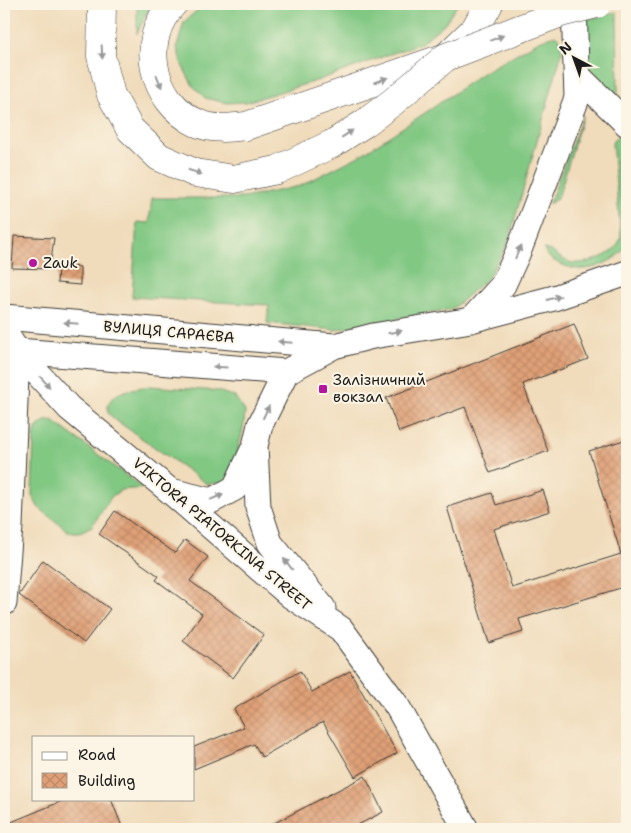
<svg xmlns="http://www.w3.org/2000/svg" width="631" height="833" font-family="'Shantell Sans',sans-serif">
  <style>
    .grass { fill: #81c883; stroke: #4e7250 }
    .building { fill: url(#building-cross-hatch) }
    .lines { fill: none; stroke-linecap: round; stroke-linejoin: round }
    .minor-casing { stroke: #3c3934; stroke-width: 27 }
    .tertiary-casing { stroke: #3c3934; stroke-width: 29 }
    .minor { stroke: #fff; stroke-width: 25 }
    .tertiary { stroke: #fff; stroke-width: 28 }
    .tertiary-bridge-casing { stroke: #3c3934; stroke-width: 29; stroke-linecap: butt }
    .tertiary-bridge { stroke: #fff; stroke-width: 28 }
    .oneway { fill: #999 }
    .poi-dot { fill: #b5179e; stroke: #fcf5e5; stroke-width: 2 }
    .labels { text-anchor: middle; stroke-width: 4; stroke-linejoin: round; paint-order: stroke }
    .poi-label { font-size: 15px; fill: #1c1c1c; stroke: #fcf5e5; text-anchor: start }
    .street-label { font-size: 15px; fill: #1c1c1c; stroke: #fcf5e5 }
  </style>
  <defs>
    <pattern id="building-cross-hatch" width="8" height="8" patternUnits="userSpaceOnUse" patternTransform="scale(1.25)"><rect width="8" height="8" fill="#dfa077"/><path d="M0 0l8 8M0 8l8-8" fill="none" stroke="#bf8966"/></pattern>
  </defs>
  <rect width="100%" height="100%" fill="#fcf5e5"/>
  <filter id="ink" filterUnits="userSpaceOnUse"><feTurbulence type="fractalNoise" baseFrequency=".02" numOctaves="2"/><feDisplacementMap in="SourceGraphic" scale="10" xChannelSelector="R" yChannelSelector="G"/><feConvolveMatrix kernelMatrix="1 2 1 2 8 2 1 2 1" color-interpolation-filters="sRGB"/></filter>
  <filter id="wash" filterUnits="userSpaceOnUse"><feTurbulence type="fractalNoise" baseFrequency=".0096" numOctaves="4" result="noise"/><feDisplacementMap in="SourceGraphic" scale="20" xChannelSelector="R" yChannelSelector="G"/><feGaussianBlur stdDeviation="1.12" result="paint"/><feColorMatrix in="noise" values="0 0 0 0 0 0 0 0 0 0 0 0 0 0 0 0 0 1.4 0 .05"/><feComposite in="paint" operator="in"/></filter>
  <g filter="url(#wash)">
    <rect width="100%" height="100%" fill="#f0dcbb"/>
    <!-- grass -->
    <path class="grass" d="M 137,4 L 152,4 L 146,14 L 137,34 Z
      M 213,4 L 458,4 L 445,23 L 421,43 L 316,81 L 246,102 L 227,103 L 205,98 L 193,86 L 182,65 L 177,47 L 184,22 L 203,5 Z
      M 617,12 L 618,91 L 614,97 L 587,73 L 585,20 Z
      M 555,35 L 561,40 L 562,52 L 508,243 L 488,278 L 452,309 L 335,330 L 267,323 L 269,305 L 132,297 L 137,222 L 149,223 L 152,198 L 244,198 L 300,186 L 359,156 L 431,109 L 484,72 L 539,41 Z
      M 583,115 L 558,198 L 549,204 Z
      M 619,136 L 624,142 L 627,191 L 627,245 C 619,258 600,268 584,269 C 573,270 556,264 548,256 C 546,254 545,251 544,249 C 553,250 560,259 569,262 C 582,266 607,258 616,247 C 618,244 620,240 621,236 L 612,143 L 615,138 Z
      M 150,386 L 218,391 L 235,397 L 245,411 L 244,424 L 233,472 L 222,483 L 207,484 L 117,421 L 108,413 C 108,410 108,407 108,405 C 113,390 138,388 150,386 Z
      M 45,421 L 53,421 L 143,488 L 121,490 L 112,496 L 92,526 L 80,532 L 69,532 L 38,507 L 32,495 L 34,436 L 37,427 Z"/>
    <g id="blocks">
      <!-- building -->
      <path class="building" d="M 14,236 L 54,238 L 50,269 L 12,268 Z
        M 58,265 L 80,267 L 80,285 L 57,283 Z
        M 574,324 L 588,359 L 523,384 L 548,451 L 490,473 L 465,407 L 399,432 L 386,398 Z
        M 627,439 L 627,586 L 519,619 L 523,632 L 489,643 L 447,507 L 492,493 L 496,505 L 543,490 L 550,511 L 494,529 L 512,588 L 621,554 L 589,451 Z
        M 115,511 L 175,553 L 185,540 L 208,557 L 190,581 L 264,635 L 233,678 L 183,641 L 202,614 L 156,580 L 159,576 L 99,534 Z
        M 43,560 L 110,609 L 84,643 L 19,595 Z
        M 300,671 L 312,692 L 350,671 L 397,753 L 355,777 L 323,722 L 262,757 L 254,744 L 194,769 L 194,747 L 244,727 L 234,709 Z
        M 365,776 L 383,812 L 350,829 L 263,829 Z
        M 67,799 L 111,799 L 123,829 L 4,829 L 4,825 Z"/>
    </g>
  </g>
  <g filter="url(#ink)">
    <use href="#blocks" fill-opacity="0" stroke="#3c3934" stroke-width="1"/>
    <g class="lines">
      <!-- minor casing -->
      <g class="minor-casing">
        <path id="minor" d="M 576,74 L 627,124
          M 4,317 L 334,346
          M 471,320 L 503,285 L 519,250 L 577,98 L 574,4
          M 4,331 L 17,351 L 69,408 L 170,491 L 291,596 L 341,629 L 397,706 L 466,829
          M 175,492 L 211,501 L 235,488 L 252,452
          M 4,603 L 10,526 L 17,351 L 286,372
          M 323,608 L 270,543 L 258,507 L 255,446 L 260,425 L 286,372 L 334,346 L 373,336 L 471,320 L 554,298 L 627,273"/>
      </g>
      <!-- tertiary casing -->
      <g class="tertiary-casing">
        <path id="tertiary" d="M 173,4 C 138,40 152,102 197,123 C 213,130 230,128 246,126 L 446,57 L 475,29 L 489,4"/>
      </g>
      <!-- minor -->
      <use href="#minor" class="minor"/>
      <!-- tertiary -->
      <use href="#tertiary" class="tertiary"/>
      <!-- tertiary-bridge casing -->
      <g class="tertiary-bridge-casing">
        <path id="tertiary-bridge" d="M 102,4 L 101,56 L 111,95 L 130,129 L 159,157 L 195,173 L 234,179 L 277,170 L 332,144 L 365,123 L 394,101 L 446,57 L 561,13 L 597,4"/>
      </g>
      <!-- tertiary-bridge -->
      <use href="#tertiary-bridge" class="tertiary-bridge"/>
    </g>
    <!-- one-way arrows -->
    <defs><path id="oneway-solid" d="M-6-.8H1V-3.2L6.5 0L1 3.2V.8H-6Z" transform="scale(1.25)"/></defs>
    <g class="oneway">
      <use href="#oneway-solid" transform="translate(497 38) rotate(-21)"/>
      <use href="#oneway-solid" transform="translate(102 52) rotate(87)"/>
      <use href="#oneway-solid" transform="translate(381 80) rotate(-19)"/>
      <use href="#oneway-solid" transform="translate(159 81) rotate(68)"/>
      <use href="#oneway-solid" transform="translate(347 134) rotate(-33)"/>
      <use href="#oneway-solid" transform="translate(195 172) rotate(17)"/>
      <use href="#oneway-solid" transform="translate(518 252) rotate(-67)"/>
      <use href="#oneway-solid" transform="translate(554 298) rotate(-16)"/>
      <use href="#oneway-solid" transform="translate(71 323) rotate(-175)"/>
      <use href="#oneway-solid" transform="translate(395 332) rotate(-10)"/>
      <use href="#oneway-solid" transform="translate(285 342) rotate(-175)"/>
      <use href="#oneway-solid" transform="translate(220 367) rotate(-176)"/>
      <use href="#oneway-solid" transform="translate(45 382) rotate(48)"/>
      <use href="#oneway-solid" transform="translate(266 412) rotate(-64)"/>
      <use href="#oneway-solid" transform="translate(217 497) rotate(-22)"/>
      <use href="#oneway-solid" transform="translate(288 564) rotate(-129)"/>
    </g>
  </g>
  <!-- markers -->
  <g class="poi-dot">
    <circle cx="33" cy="263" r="5"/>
    <rect x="318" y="384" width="10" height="10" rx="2.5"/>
  </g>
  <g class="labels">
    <!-- poi labels -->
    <g class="poi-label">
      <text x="43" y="268">Zauk</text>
      <text x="333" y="385">Залізничний<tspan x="333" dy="17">вокзал</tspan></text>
    </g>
    <!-- street labels -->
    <g class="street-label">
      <text transform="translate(169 332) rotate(5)" y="5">ВУЛИЦЯ САРАЄВА</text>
      <text transform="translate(222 534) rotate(40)" y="5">VIKTORA PIATORKINA STREET</text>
    </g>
  </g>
  <!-- margin -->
  <rect width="631" height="833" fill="none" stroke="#fcf5e5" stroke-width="20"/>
  <!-- legend -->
  <rect x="32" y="736" width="162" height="65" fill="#fcf5e5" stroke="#a29e95"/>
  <rect x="42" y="752" width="25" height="8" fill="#ffffff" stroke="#a29e95"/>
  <text x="78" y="760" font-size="15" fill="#1c1c1c">Road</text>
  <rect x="42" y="773" width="25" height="15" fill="url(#building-cross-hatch)" stroke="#a29e95"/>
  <text x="78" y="786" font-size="15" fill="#1c1c1c">Building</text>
  <!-- north arrow -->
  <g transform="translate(574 58) rotate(319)" stroke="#fcf5e5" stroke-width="4" paint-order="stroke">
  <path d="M0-4L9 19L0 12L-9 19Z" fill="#1c1c1c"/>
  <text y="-8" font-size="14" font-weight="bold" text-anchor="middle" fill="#1c1c1c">N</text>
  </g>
</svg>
